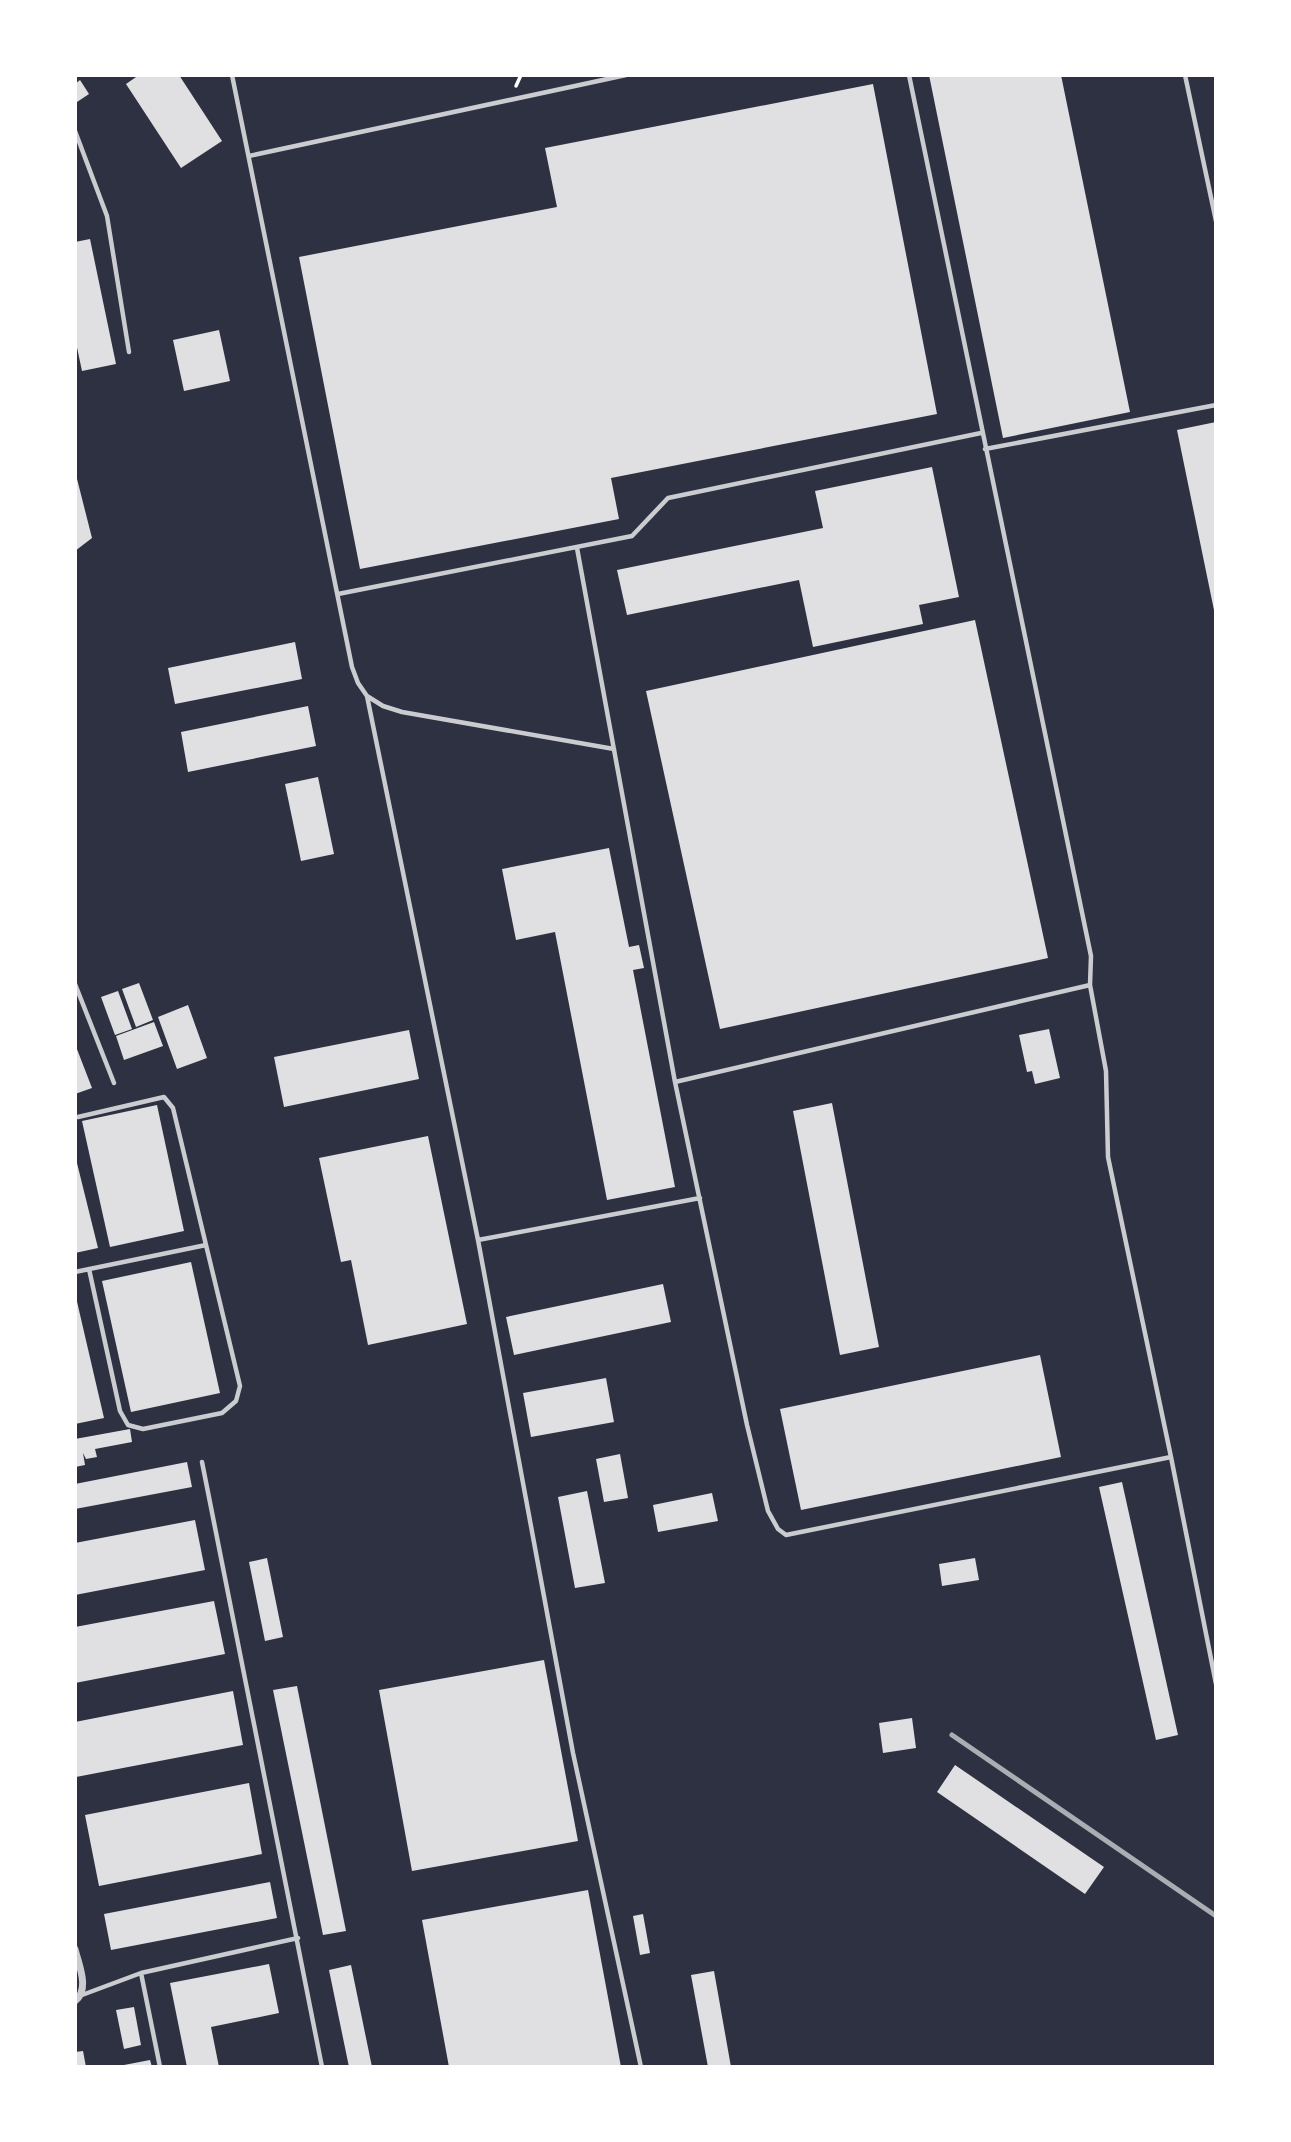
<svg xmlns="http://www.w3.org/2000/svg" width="1291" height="2142" font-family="Raleway,sans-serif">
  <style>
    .building { fill: #e0e0e3 }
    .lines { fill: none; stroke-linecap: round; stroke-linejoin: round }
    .path { stroke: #fff; stroke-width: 3.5 }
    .service { stroke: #caccd0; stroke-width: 4.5 }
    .minor { stroke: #caccd0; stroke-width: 7 }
    .rail { stroke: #abadb3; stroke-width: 5 }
  </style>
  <rect width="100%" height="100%" fill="#2d3142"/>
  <!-- building -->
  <path class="building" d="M 139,75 L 179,75 L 222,141 L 181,168 L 126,84 Z
    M 929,75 L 1061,75 L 1130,412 L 1003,438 Z
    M 80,80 L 89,94 L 77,102 L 75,84 Z
    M 873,84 L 937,414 L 611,478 L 619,519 L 360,569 L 299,257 L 557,207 L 545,148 Z
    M 90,239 L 116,364 L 82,371 L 75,338 L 75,242 Z
    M 219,330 L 230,381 L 184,391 L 173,340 Z
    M 1216,422 L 1216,615 L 1215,615 L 1177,430 Z
    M 932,467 L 959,597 L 919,605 L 923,624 L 813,647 L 799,580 L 627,615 L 617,570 L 823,528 L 815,491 Z
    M 75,471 L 92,538 L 75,551 Z
    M 975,620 L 1048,958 L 720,1029 L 646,691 Z
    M 295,642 L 302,679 L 175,704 L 168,668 Z
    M 308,706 L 316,746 L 188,772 L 181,732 Z
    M 318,777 L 334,854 L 301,861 L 285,784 Z
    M 609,848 L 629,947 L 639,945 L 644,968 L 633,970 L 675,1187 L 607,1200 L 555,932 L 516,940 L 502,869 Z
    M 139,983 L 153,1020 L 136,1027 L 122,989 Z
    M 118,991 L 132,1029 L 115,1035 L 101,997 Z
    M 188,1005 L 207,1058 L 177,1069 L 158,1017 Z
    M 154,1022 L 163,1046 L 124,1060 L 116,1036 Z
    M 1049,1029 L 1060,1078 L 1035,1084 L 1032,1071 L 1027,1072 L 1019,1035 Z
    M 409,1030 L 419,1079 L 284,1107 L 274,1057 Z
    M 75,1044 L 92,1088 L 75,1094 Z
    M 832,1103 L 879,1347 L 840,1355 L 793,1111 Z
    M 157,1105 L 184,1231 L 110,1247 L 82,1121 Z
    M 428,1136 L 467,1324 L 368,1345 L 351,1260 L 341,1262 L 319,1158 Z
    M 75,1155 L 98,1248 L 75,1253 Z
    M 191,1262 L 220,1393 L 131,1412 L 102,1281 Z
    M 663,1284 L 671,1322 L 514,1355 L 506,1317 Z
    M 75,1293 L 104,1418 L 75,1424 Z
    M 1040,1355 L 1061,1457 L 801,1510 L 780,1409 Z
    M 606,1378 L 614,1422 L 531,1437 L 523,1393 Z
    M 130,1429 L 132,1442 L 95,1449 L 97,1457 L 86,1459 L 83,1453 L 85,1465 L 75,1467 L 75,1439 Z
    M 620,1454 L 628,1498 L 604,1502 L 596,1459 Z
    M 187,1462 L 192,1487 L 75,1509 L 75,1484 Z
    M 1122,1482 L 1178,1735 L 1156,1740 L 1099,1487 Z
    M 587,1491 L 605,1583 L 575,1588 L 558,1497 Z
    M 712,1493 L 718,1521 L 658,1532 L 653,1505 Z
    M 195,1520 L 205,1570 L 75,1595 L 75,1543 Z
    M 267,1558 L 283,1637 L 265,1641 L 249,1562 Z
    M 975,1558 L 979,1580 L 942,1586 L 939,1564 Z
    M 214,1601 L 225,1654 L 75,1683 L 75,1627 Z
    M 544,1660 L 578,1841 L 412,1871 L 379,1690 Z
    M 297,1686 L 346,1931 L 323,1935 L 273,1690 Z
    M 233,1691 L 243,1745 L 76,1777 L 75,1722 Z
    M 912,1718 L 916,1748 L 883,1753 L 879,1723 Z
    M 955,1765 L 1104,1867 L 1085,1894 L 937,1792 Z
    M 249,1783 L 262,1854 L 99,1886 L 85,1815 Z
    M 270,1882 L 277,1918 L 111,1950 L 104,1914 Z
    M 588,1890 L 621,2067 L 449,2067 L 422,1920 Z
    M 643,1914 L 650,1953 L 640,1955 L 633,1916 Z
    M 269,1964 L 279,2013 L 211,2027 L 219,2067 L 187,2067 L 170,1983 Z
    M 351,1965 L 372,2067 L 349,2067 L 329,1970 Z
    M 714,1971 L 731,2067 L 708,2067 L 691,1975 Z
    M 134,2007 L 141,2045 L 124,2049 L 116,2010 Z
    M 83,2051 L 86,2067 L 75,2067 L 75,2052 Z
    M 150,2060 L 152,2067 L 124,2067 L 124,2065 Z"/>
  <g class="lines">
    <!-- path -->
    <path class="path" d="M 516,86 L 521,75"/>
    <!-- service -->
    <path class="service" d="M 232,75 L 352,667 L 358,683 L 367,696 L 478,1240 L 573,1753 L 641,2067
      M 909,75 L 1091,956 L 1090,985
      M 1185,75 L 1216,221
      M 75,131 L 107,216 L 129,352
      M 249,156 L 626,75
      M 985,449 L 1216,405
      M 577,548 L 675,1082 L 747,1425 L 768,1511 L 778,1529 L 786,1535 L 1171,1457
      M 338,594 L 632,536 L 668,498 L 981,433
      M 367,696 L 383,706 L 402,712 L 614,749
      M 75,984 L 114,1083
      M 675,1082 L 1090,985 L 1106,1071 L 1108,1157 L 1171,1457 L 1216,1684
      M 78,1117 L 164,1097 L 173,1108 L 240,1386 L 236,1401 L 222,1413 L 143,1429 L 128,1425 L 120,1411 L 89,1269
      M 478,1240 L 700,1198
      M 75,1272 L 206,1245
      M 202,1462 L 322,2067
      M 141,1973 L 160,2067
      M 82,1995 L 141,1973 L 298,1938"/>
    <!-- minor -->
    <path class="minor" d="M 75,1949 C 79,1966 90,1989 75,2001"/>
    <!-- rail -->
    <path class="rail" d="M 952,1735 L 1216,1916"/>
  </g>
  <!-- border -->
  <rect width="1291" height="2142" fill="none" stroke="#ffffff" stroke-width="154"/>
</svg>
